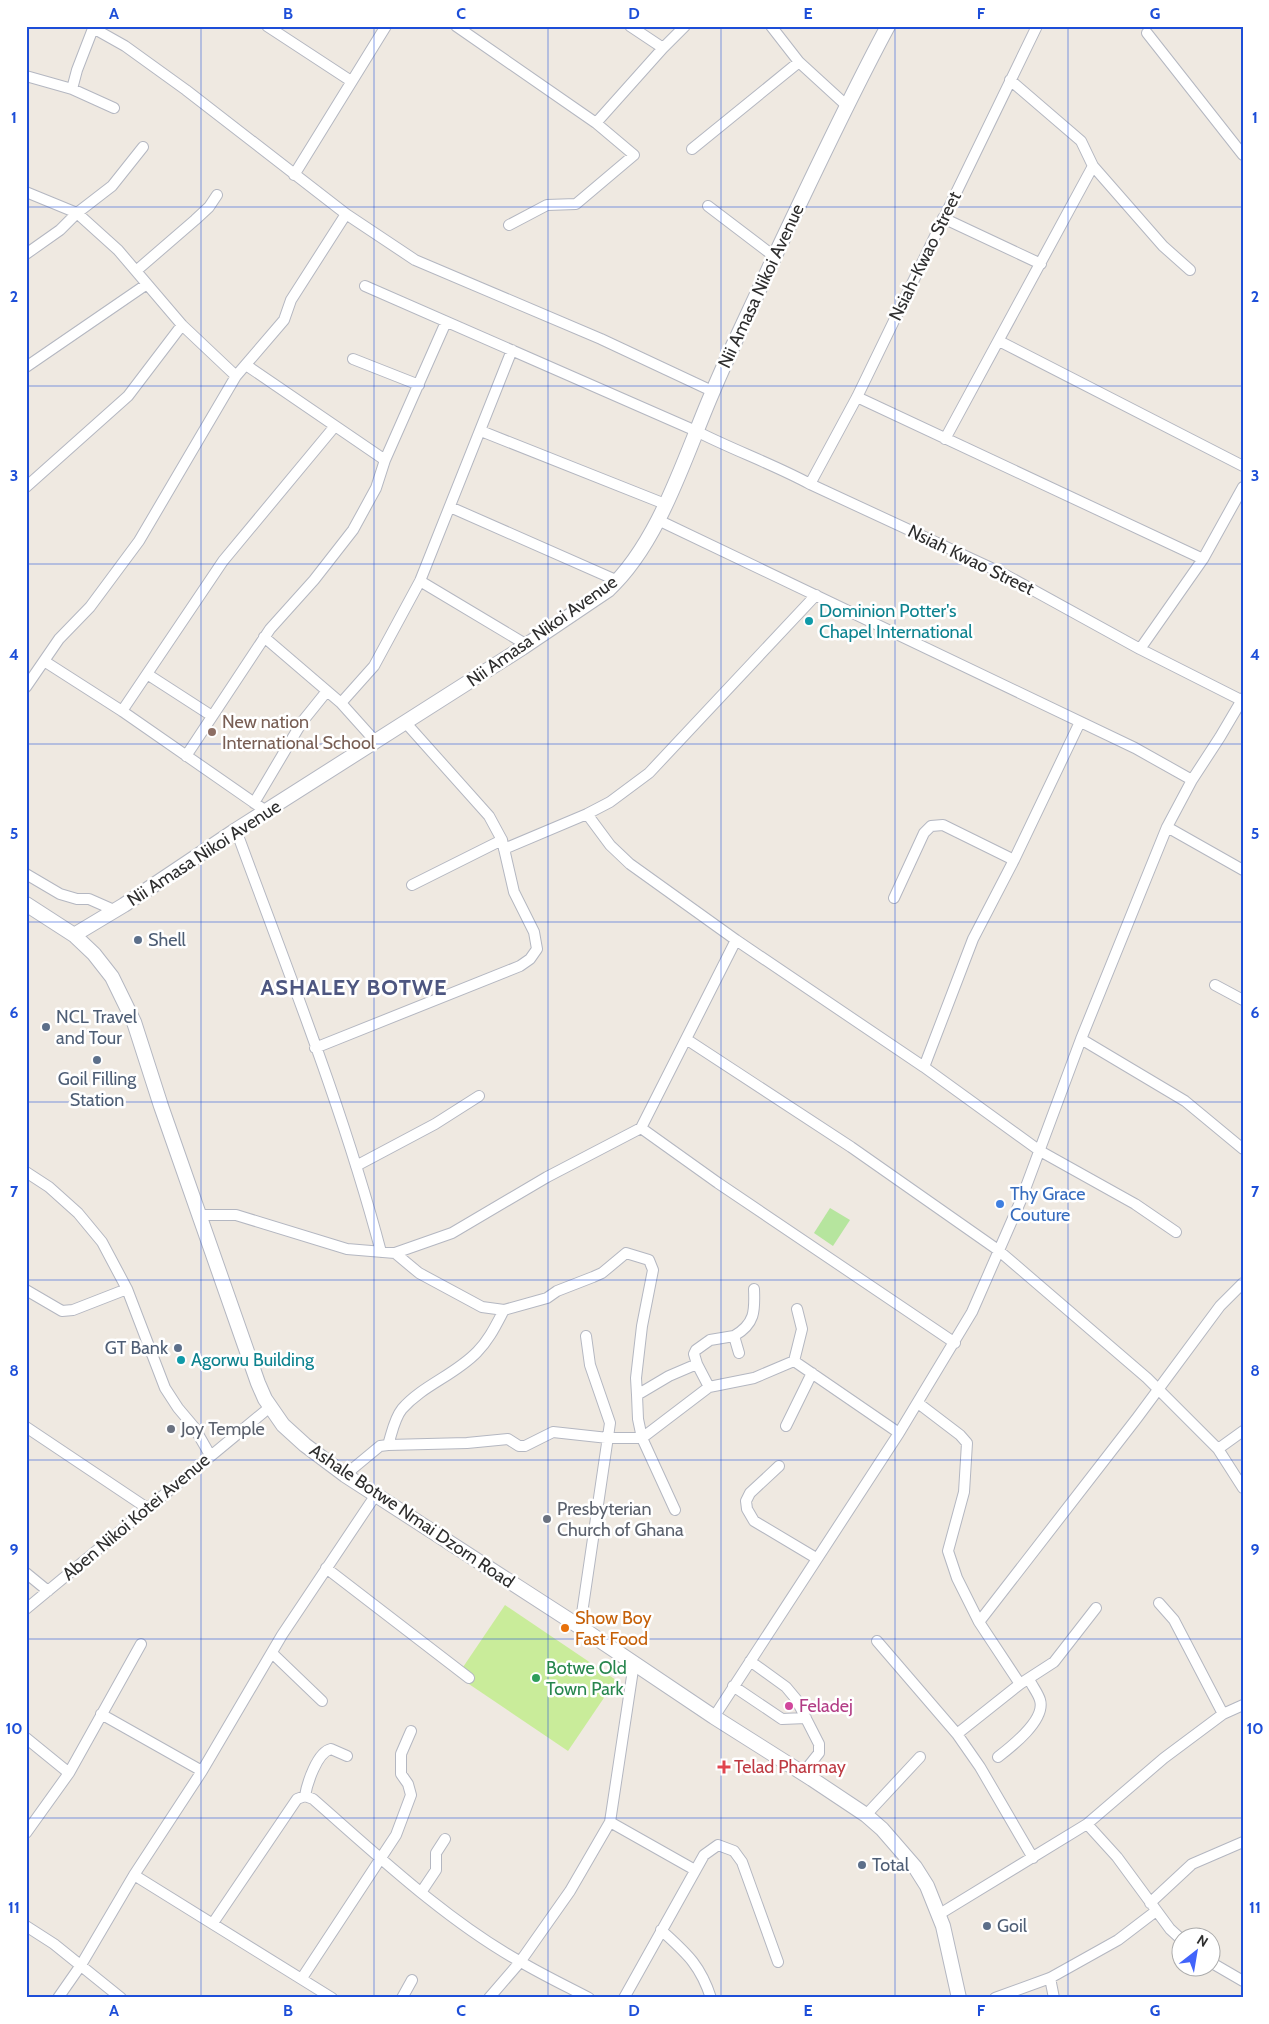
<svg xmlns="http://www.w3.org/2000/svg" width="1269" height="2024" font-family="Cabin,sans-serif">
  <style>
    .green { fill: #b6e59e }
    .pitch { fill: #c9ec9a }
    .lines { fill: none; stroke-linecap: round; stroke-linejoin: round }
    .street-casing { stroke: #b4b7c1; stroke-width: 12 }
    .secondary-casing { stroke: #b4b7c1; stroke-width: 16 }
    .street { stroke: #fff; stroke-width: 10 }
    .secondary { stroke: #fff; stroke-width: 14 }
    .grid { fill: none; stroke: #1d4ed8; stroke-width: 1; stroke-opacity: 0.55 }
    .culture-dot { fill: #0f9aa8; stroke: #fff; stroke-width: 2 }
    .education-dot { fill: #8d6e63; stroke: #fff; stroke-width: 2 }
    .service-dot { fill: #5c6f8a; stroke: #fff; stroke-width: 2 }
    .shop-dot { fill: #3f7fe0; stroke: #fff; stroke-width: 2 }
    .worship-dot { fill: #6b7280; stroke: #fff; stroke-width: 2 }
    .food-dot { fill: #e8710a; stroke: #fff; stroke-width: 2 }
    .leisure-dot { fill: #2e9e5b; stroke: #fff; stroke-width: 2 }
    .hotel-dot { fill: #d1479c; stroke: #fff; stroke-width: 2 }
    .health-dot { fill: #e0444e; stroke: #fff; stroke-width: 2 }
    .labels { text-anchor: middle; stroke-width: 5; stroke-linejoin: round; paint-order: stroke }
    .street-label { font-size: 18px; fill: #2e2e2e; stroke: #fff }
    .culture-label { font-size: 18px; fill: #0d838f; stroke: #fff; text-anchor: start }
    .education-label { font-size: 18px; fill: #785e54; stroke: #fff; text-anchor: start }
    .service-label { font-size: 18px; fill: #4e5e75; stroke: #fff; text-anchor: start }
    .shop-label { font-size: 18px; fill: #366cbe; stroke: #fff; text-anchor: start }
    .worship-label { font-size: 18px; fill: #5b616d; stroke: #fff; text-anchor: start }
    .food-label { font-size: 18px; fill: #c56008; stroke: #fff; text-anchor: start }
    .leisure-label { font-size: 18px; fill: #27864d; stroke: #fff; text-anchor: start }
    .hotel-label { font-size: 18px; fill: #b23c85; stroke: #fff; text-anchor: start }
    .health-label { font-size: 18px; fill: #be3a42; stroke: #fff; text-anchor: start }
    .district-label { font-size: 22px; font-weight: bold; letter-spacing: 1px; fill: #4d5680; stroke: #fff }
    .neatline { fill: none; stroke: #1d4ed8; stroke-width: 2 }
    .grid-label { font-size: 16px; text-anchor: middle; font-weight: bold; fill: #1d4ed8 }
  </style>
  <rect width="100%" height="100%" fill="#efe9e1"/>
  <!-- green -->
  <path class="green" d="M 830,1208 L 850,1220 L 833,1246 L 814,1233 Z"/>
  <!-- pitch -->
  <path class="pitch" d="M 505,1605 L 616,1680 L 568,1751 L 457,1676 Z"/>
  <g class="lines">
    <!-- street casing -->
    <g class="street-casing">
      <path id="street" d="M 267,26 L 351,81
        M 456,26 L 596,123 L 634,155 L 576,204 L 547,205 L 509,225
        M 630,26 L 663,48
        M 771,26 L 799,62 L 846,105
        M 93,28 L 125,46 L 186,90 L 346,214 L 415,260 L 601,339 L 712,391
        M 1147,33 L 1243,155
        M 26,76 L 72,89 L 114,108
        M 1010,80 L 1081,141 L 1093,166 L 1163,246 L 1190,270
        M 72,89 L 77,70 L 94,26
        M 596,123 L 663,48 L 685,26
        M 692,149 L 799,62
        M 294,175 L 386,26
        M 26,192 L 77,213 L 118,250 L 182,325 L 236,376
        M 708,206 L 775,257
        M 943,218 L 1041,264
        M 26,254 L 60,230 L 77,213 L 112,186 L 143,147
        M 136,271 L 195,220 L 209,207 L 217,195
        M 365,286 L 696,431 C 733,450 773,464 810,484 L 1002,573 L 1140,649 L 1241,700
        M 999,341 L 1243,466
        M 353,359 L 419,385
        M 246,365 L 385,460
        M 26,367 L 147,284
        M 857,397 L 1203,559
        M 481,431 L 665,504
        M 945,439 L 1093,166
        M 810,484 L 857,397 L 1037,26
        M 26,487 L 128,396 L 182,325
        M 450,507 L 618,581
        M 658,520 L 1135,748 L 1192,780
        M 420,581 L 527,645
        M 264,637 L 341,703 L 376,742
        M 1140,649 L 1203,559 L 1243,487
        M 44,661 L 122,711 L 266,811
        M 147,674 L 212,716
        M 26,687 L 59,639 L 90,607 L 139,541 L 236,376 L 284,320 L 291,300 L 346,214
        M 341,703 L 374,666 L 420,581 L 512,350
        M 122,711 L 223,561 L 335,426
        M 186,756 L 270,629 L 314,580 L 353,530 L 376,488 L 385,460 L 446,322
        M 254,803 L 302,722 L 327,691
        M 587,814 L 610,845 L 630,864 L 736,940 L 924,1067 L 1040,1151 L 1135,1204 L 1176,1232
        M 1167,827 L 1243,870
        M 236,830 C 287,969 343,1108 381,1252
        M 504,849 L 587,814 L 610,802 L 649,773 L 816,595
        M 26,874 L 60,894 L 77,899 L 89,899 L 114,910
        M 412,885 L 502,840
        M 894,898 L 924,833 L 931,826 L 943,825 L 1014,860
        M 1215,985 L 1243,1000
        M 686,1039 L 851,1147 L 998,1250 L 1147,1378 L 1218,1449 L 1243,1488
        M 1081,1039 L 1185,1101 L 1243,1149
        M 315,1048 L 520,966 L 530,959 L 537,949 L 534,932 L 514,892 L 502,840 L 489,816 L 405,722
        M 924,1067 L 973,939 L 1014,860 L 1080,722
        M 641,1128 L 736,940
        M 356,1166 L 435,1124 L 479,1096
        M 26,1172 L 49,1187 L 78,1213 L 102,1242 L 127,1289 L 165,1388 L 178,1408 L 194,1427 L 210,1455
        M 201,1215 L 236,1215 L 347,1249 L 395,1253 L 452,1233 L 547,1177 L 641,1128 L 718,1183 L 955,1343
        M 395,1253 L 419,1273 L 482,1307 L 504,1310 L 547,1298 L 557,1291 L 593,1277 L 602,1273 L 626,1253 L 649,1260 L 653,1270 L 642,1326 L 636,1378 L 637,1395
        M 26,1290 L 62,1311 L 73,1310 L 127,1289
        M 734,1336 C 755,1324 755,1311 754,1289
        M 794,1361 L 802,1329 L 797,1309
        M 697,1364 L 709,1387
        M 918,1403 L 960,1435 L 967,1443 L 964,1492 L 948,1551 L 957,1578 L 979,1622 L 1020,1684
        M 786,1426 L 812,1373
        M 26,1427 L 147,1508
        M 388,1445 C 392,1433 394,1419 402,1409 C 423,1385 455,1375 477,1352 C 489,1340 496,1325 504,1310
        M 1218,1449 L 1243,1431
        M 779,1466 L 750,1493 L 746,1501 L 747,1509 L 754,1521 L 816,1558
        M 345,1475 L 380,1446 L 388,1445 L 467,1443 L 508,1439 L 519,1446 L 525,1446 L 553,1432 L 608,1438 L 642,1438 L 709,1387 L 754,1378 L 794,1361 L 899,1433
        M 675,1510 L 642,1438 L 638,1419 L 637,1395 L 669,1376 L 697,1364 L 694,1354 L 696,1350 L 710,1340 L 734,1336 L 739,1353
        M 326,1568 L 469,1678
        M 26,1573 L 48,1591
        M 1159,1603 L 1174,1620 L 1223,1714
        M 26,1609 L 270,1407
        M 979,1622 L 1137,1418 L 1220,1306 L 1243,1283
        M 580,1627 L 610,1423 L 590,1365 L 586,1336
        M 877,1641 L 957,1734 L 980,1767 L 1033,1858
        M 272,1653 L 322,1701
        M 750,1661 L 786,1687 L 796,1699 L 819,1744 L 819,1753 L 803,1773
        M 733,1686 L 782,1719 L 806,1718
        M 101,1714 L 202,1771
        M 714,1717 L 899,1433 L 972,1312 L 1021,1200 L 1081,1039 L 1167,827 L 1192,780 L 1220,737 L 1243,698
        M 957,1734 L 1020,1684 L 1054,1662 L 1096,1608
        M 26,1738 L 69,1773
        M 998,1757 C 1011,1747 1046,1720 1040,1700 C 1038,1693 1032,1686 1029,1679
        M 305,1796 C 307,1784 317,1752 331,1749 L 347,1756
        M 866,1815 L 920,1757
        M 610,1822 L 695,1870
        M 1087,1824 L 1117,1857 L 1170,1929 L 1182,1940
        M 26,1833 L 69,1773 L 141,1644
        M 134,1875 L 332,1998
        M 422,1891 L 436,1870 L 436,1853 L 445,1839
        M 1150,1903 L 1192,1864 L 1243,1842
        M 938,1915 L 1087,1824 L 1164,1758 L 1223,1714 L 1243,1705
        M 213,1923 L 297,1799 L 305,1796 L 313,1799 C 377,1855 447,1921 521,1962 C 543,1975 566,1986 589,1998
        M 26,1926 L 54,1944 L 121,1998
        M 661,1930 C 686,1953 700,1964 711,1998
        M 1212,1963 L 1243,1981
        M 302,1978 L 396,1835 L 411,1795 L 408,1784 L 401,1774 L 401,1754 L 411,1731
        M 1050,1978 L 1054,1998
        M 58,1998 L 81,1965 L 134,1875 L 202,1771 L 282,1635 L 375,1496
        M 402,1998 L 412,1980
        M 489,1998 L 520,1962 L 570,1891 L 610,1822 L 634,1663
        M 624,1998 L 704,1855 L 718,1845 L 734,1851 L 742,1862 L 778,1962
        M 995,1998 L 1050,1978 L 1118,1940 L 1156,1911"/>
    </g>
    <!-- secondary casing -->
    <g class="secondary-casing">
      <path id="secondary" d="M 26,904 L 74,935 L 94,954 L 112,977 L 134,1022 L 161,1106 L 258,1383 L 265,1399 L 283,1425 L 305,1445 L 345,1475 L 580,1627 L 714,1717 L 812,1779 L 866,1815 L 882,1829 L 915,1867 L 927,1886 L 943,1926 L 959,1998
        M 74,935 L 124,905 L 236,830 L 522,648 L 608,590 C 660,542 685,455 713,391 C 731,348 752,306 771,264 C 809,184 846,104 888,26"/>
    </g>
    <!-- street -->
    <use href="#street" class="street"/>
    <!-- secondary -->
    <use href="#secondary" class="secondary"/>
  </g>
  <!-- grid -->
  <path class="grid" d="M 201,26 L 201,1998M 374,26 L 374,1998M 548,26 L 548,1998M 721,26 L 721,1998M 895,26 L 895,1998M 1068,26 L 1068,1998M 26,207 L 1243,207M 26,386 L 1243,386M 26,564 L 1243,564M 26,744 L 1243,744M 26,922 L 1243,922M 26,1102 L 1243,1102M 26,1280 L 1243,1280M 26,1460 L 1243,1460M 26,1639 L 1243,1639M 26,1818 L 1243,1818"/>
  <!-- markers -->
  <g class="culture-dot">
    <circle cx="809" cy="621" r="5"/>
    <circle cx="181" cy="1360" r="5"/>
  </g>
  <circle class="education-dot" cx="212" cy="732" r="5"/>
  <g class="service-dot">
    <circle cx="138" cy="940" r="5"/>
    <circle cx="46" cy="1027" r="5"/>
    <circle cx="97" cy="1060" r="5"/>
    <circle cx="178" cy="1348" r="5"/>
    <circle cx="862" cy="1865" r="5"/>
    <circle cx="987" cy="1926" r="5"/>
  </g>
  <circle class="shop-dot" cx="1000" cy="1204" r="5"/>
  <g class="worship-dot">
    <circle cx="171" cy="1429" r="5"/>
    <circle cx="547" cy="1519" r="5"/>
  </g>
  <circle class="food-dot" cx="565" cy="1628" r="5"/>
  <circle class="leisure-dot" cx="536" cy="1678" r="5"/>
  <circle class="hotel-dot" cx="789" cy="1706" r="5"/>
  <path class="health-dot" d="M721.5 1759.5h5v5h5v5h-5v5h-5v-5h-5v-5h5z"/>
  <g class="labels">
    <!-- street labels -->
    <g class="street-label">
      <text transform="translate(925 256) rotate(-64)" y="6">Nsiah-Kwao Street</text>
      <text transform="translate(761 286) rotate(-65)" y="6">Nii Amasa Nikoi Avenue</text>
      <text transform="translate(971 560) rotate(26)" y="6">Nsiah Kwao Street</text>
      <text transform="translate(542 631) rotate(-35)" y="6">Nii Amasa Nikoi Avenue</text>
      <text transform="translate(204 853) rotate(-33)" y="6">Nii Amasa Nikoi Avenue</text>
      <text transform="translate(412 1516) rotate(34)" y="6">Ashale Botwe Nmai Dzorn Road</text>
      <text transform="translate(136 1517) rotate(-40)" y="6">Aben Nikoi Kotei Avenue</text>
    </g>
    <!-- culture labels -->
    <g class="culture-label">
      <text x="819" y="617">Dominion Potter's<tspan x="819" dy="21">Chapel International</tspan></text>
      <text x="191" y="1366">Agorwu Building</text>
    </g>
    <!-- education labels -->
    <g class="education-label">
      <text x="222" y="728">New nation<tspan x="222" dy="21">International School</tspan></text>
    </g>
    <!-- service labels -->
    <g class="service-label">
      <text x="148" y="946">Shell</text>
      <text x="56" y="1023">NCL Travel<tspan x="56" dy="21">and Tour</tspan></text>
      <text x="97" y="1085" text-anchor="middle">Goil Filling<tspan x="97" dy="21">Station</tspan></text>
      <text x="168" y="1354" text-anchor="end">GT Bank</text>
      <text x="872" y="1871">Total</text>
      <text x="997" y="1932">Goil</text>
    </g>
    <!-- shop labels -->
    <g class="shop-label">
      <text x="1010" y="1200">Thy Grace<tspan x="1010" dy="21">Couture</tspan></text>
    </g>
    <!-- worship labels -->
    <g class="worship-label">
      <text x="181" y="1435">Joy Temple</text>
      <text x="557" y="1515">Presbyterian<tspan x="557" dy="21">Church of Ghana</tspan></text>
    </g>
    <!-- food labels -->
    <g class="food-label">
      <text x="575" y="1624">Show Boy<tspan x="575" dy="21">Fast Food</tspan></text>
    </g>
    <!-- leisure labels -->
    <g class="leisure-label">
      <text x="546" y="1674">Botwe Old<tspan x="546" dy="21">Town Park</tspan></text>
    </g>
    <!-- hotel labels -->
    <g class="hotel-label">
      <text x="799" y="1712">Feladej</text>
    </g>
    <!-- health labels -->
    <g class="health-label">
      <text x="734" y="1773">Telad Pharmay</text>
    </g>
    <!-- district labels -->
    <g class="district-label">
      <text x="354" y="995">ASHALEY BOTWE</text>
    </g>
  </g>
  <!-- border -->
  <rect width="1269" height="2024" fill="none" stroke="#ffffff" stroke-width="55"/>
  <!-- north arrow -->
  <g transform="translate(1196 1952) rotate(31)"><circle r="24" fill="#ffffff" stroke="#ababab"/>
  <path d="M0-4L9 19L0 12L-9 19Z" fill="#4264fb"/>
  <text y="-8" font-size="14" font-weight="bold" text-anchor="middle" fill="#2e2e2e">N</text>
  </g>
  <rect x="28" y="28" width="1214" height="1968" class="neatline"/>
  <g class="grid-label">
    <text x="114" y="19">A</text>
    <text x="288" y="19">B</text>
    <text x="461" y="19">C</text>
    <text x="634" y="19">D</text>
    <text x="808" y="19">E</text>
    <text x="981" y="19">F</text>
    <text x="1155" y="19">G</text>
    <text x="14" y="123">1</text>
    <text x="1255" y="123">1</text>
    <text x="14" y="302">2</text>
    <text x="1255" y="302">2</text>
    <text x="14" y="481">3</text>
    <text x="1255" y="481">3</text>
    <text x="14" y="660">4</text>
    <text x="1255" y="660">4</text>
    <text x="14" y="839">5</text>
    <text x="1255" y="839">5</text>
    <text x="14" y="1018">6</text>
    <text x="1255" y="1018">6</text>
    <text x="14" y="1197">7</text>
    <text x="1255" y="1197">7</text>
    <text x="14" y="1376">8</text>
    <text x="1255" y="1376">8</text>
    <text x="14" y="1555">9</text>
    <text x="1255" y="1555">9</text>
    <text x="14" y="1734">10</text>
    <text x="1255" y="1734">10</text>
    <text x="14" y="1913">11</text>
    <text x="1255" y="1913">11</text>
    <text x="114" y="2016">A</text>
    <text x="288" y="2016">B</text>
    <text x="461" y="2016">C</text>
    <text x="634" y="2016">D</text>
    <text x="808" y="2016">E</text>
    <text x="981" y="2016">F</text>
    <text x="1155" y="2016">G</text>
  </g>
</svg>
